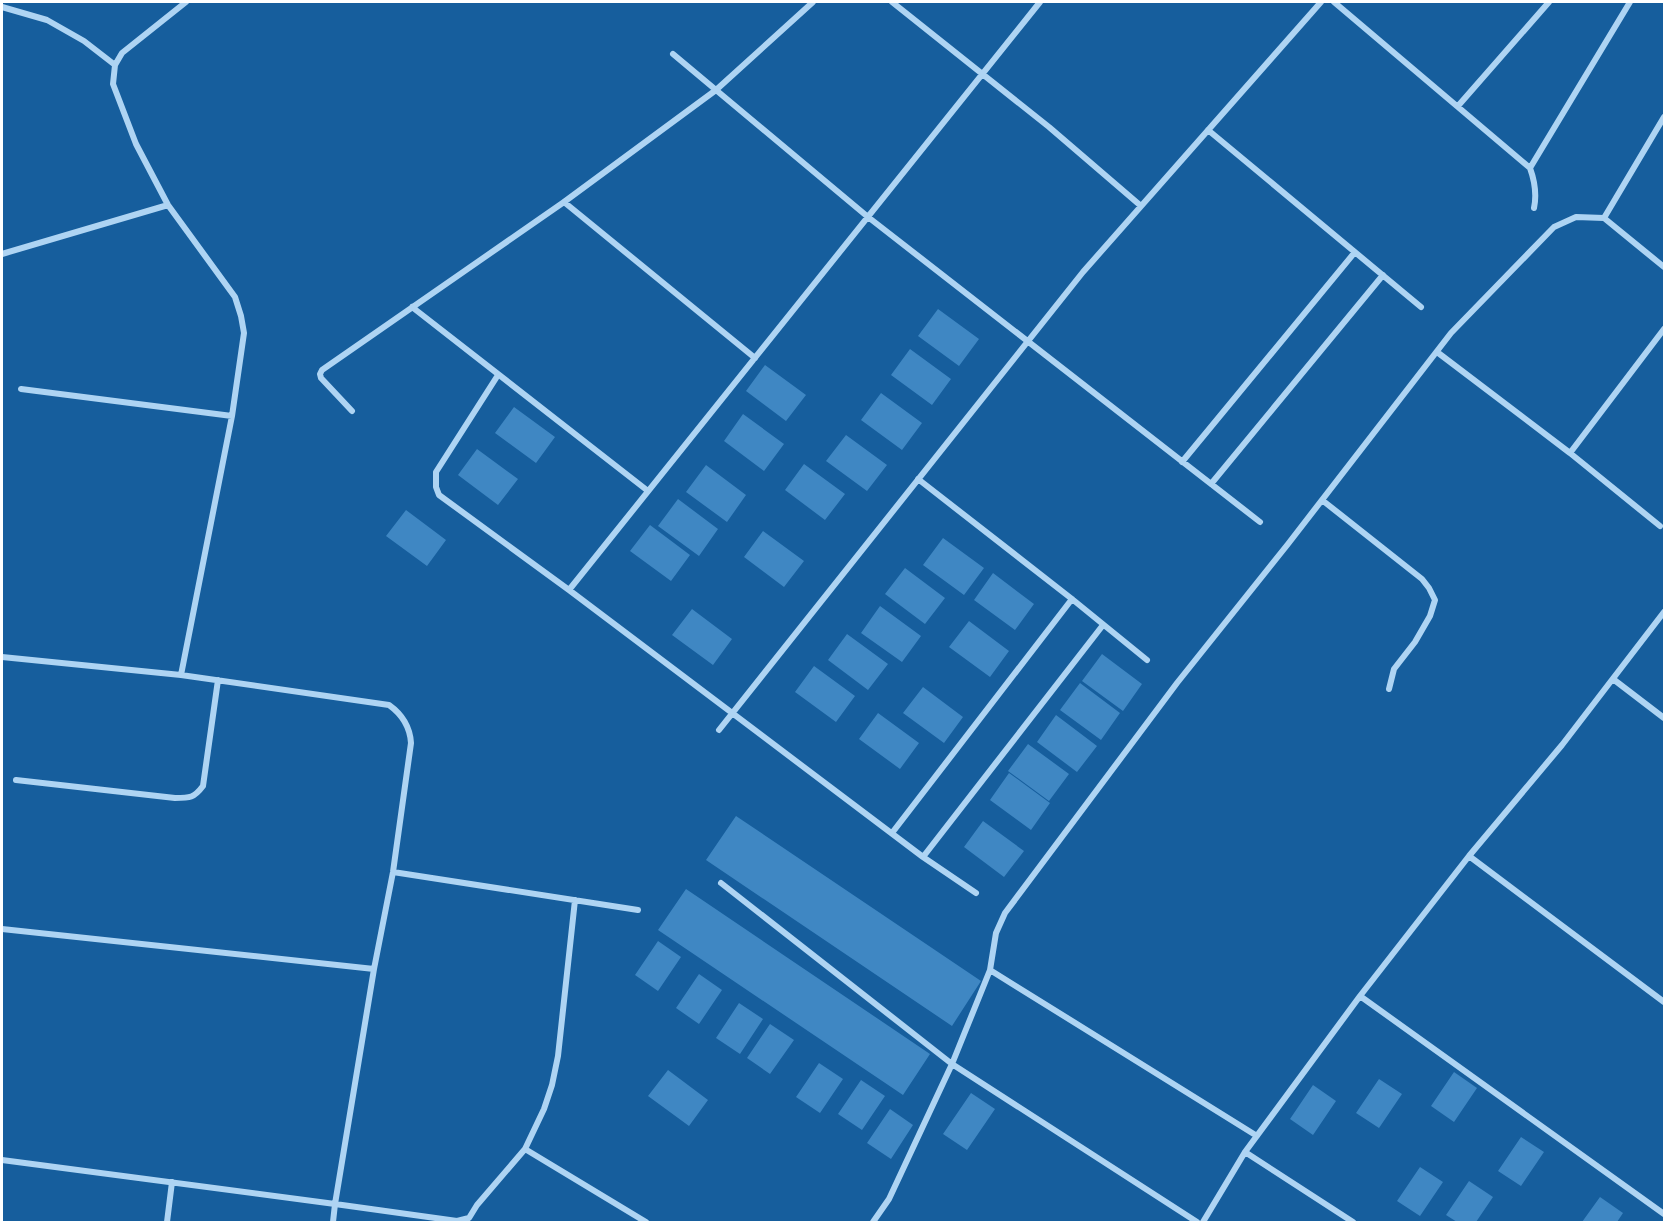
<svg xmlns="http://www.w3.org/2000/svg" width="1666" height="1224" font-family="Roboto,sans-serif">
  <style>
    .building { fill: #3f87c3 }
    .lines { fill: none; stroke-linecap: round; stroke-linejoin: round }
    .minor { stroke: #aed4f3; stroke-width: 6 }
  </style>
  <rect width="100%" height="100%" fill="#165e9d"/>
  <!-- building -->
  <path class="building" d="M 938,309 L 979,339 L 959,366 L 918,336 Z
    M 910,349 L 951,379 L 932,405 L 891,375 Z
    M 765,365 L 806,395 L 786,421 L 746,391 Z
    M 881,393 L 922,423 L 902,450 L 861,420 Z
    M 514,407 L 555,437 L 536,463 L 495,433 Z
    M 743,414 L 784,444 L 764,471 L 724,441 Z
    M 846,435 L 887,465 L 867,491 L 826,461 Z
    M 477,449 L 518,479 L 498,505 L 458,475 Z
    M 804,464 L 845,494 L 825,520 L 785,490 Z
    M 706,465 L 746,495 L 727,522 L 686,492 Z
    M 678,499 L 718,529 L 699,556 L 658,526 Z
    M 406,510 L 446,540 L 427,566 L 386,536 Z
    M 650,525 L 690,555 L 671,581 L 630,551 Z
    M 763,531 L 804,561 L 784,587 L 744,557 Z
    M 943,538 L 984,568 L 964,595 L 923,565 Z
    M 905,568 L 945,598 L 925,624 L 885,594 Z
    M 993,573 L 1034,604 L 1015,630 L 974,600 Z
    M 880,606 L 921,636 L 902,662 L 861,633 Z
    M 692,609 L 732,639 L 713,665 L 672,635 Z
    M 969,621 L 1009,651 L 990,677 L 949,647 Z
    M 847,634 L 888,664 L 868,690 L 828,660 Z
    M 1102,654 L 1142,684 L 1123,711 L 1082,681 Z
    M 814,666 L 855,696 L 836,722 L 795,692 Z
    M 1080,683 L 1120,713 L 1101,740 L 1060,710 Z
    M 923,687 L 963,717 L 944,743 L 903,713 Z
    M 878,713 L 919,743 L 900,769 L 859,739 Z
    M 1056,715 L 1097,746 L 1077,772 L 1037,742 Z
    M 1028,744 L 1069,774 L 1049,801 L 1008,771 Z
    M 1009,773 L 1050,803 L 1031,830 L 990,800 Z
    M 736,816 L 981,981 L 952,1026 L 706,860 Z
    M 983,821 L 1024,851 L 1004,877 L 964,847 Z
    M 686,889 L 930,1054 L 903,1095 L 658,930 Z
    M 658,941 L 681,957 L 658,991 L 635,975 Z
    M 699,974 L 722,990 L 699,1024 L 676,1008 Z
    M 739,1003 L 763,1019 L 740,1054 L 716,1038 Z
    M 770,1024 L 794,1040 L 770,1074 L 747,1058 Z
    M 819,1063 L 843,1079 L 820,1113 L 796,1097 Z
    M 668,1070 L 708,1100 L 689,1126 L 648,1096 Z
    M 1454,1072 L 1477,1088 L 1454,1122 L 1431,1106 Z
    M 1379,1079 L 1402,1094 L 1379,1128 L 1356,1113 Z
    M 861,1080 L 885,1096 L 862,1130 L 838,1114 Z
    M 1313,1085 L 1336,1101 L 1313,1135 L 1290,1119 Z
    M 971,1093 L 995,1109 L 967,1150 L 943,1134 Z
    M 890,1109 L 913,1125 L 891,1159 L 867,1143 Z
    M 1521,1137 L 1544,1152 L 1521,1186 L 1498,1171 Z
    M 1420,1167 L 1443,1182 L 1420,1216 L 1397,1201 Z
    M 1469,1181 L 1493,1197 L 1476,1222 L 1457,1222 L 1446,1215 Z
    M 1600,1197 L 1623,1213 L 1617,1222 L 1582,1222 Z"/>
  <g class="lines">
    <!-- minor -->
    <path class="minor" d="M 892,2 L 1049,127 L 1141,206
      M 1334,2 L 1530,168 C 1535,182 1537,194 1534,208
      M 2,7 L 47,20 L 84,41 L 115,65
      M 673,54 L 716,90 L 813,2
      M 1458,106 L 1549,2
      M 1664,117 L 1604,218 L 1664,267
      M 1208,130 L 1421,307
      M 1530,168 L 1630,2
      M 564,202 L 755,358
      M 2,254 L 168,205
      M 412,307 L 648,491
      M 1437,352 L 1570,453 L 1660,526
      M 498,375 L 436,472 L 436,487 L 439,495 L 569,590 L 923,857 L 976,893
      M 21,389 L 232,416
      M 352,411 L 321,378 L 320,374 L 322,370 L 564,202 L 716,90 L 868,217 L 1260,522
      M 1570,453 L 1664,329
      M 1182,462 L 1355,252
      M 918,479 L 1072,599 L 1147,660
      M 1211,484 L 1383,275
      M 1322,500 L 1422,579 L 1429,588 L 1435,600 L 1430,616 L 1415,642 L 1394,669 L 1389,689
      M 569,590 L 1040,2
      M 2,657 L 181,675 L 232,416 L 244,333 L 241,316 L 235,297 L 168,205 L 136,144 L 113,84 L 115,65 L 122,53 L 186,2
      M 1613,679 L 1664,718
      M 719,730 L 1083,272 L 1321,2
      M 16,780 L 175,798 C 190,798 194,798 203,786 L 218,680
      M 892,833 L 1072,599
      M 1469,856 L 1664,1002
      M 923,857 L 1103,625
      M 393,872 L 638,910
      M 721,883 L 952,1064 L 1197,1222
      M 575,900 L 558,1056 L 552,1085 L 544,1109 L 525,1149 L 646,1222
      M 2,929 L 374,969
      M 990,970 L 1257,1136
      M 1360,996 L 1664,1214
      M 1245,1152 L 1353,1222
      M 2,1160 L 335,1204 L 374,969 L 393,872 L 411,743 C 410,727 403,715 389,705 L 181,675
      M 167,1222 L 172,1182
      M 333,1222 L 335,1204 L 457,1221 L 469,1218 L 477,1205 L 525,1149
      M 873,1222 L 889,1199 L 952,1064 L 990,970 L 996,933 L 1005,913 L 1177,683 L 1288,544 L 1451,333 L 1554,227 L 1576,217 L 1604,218
      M 1203,1222 L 1245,1152 L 1360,996 L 1469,856 L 1562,745 L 1664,612"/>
  </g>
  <!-- border -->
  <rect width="1666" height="1224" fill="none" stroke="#ffffff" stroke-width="6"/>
</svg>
